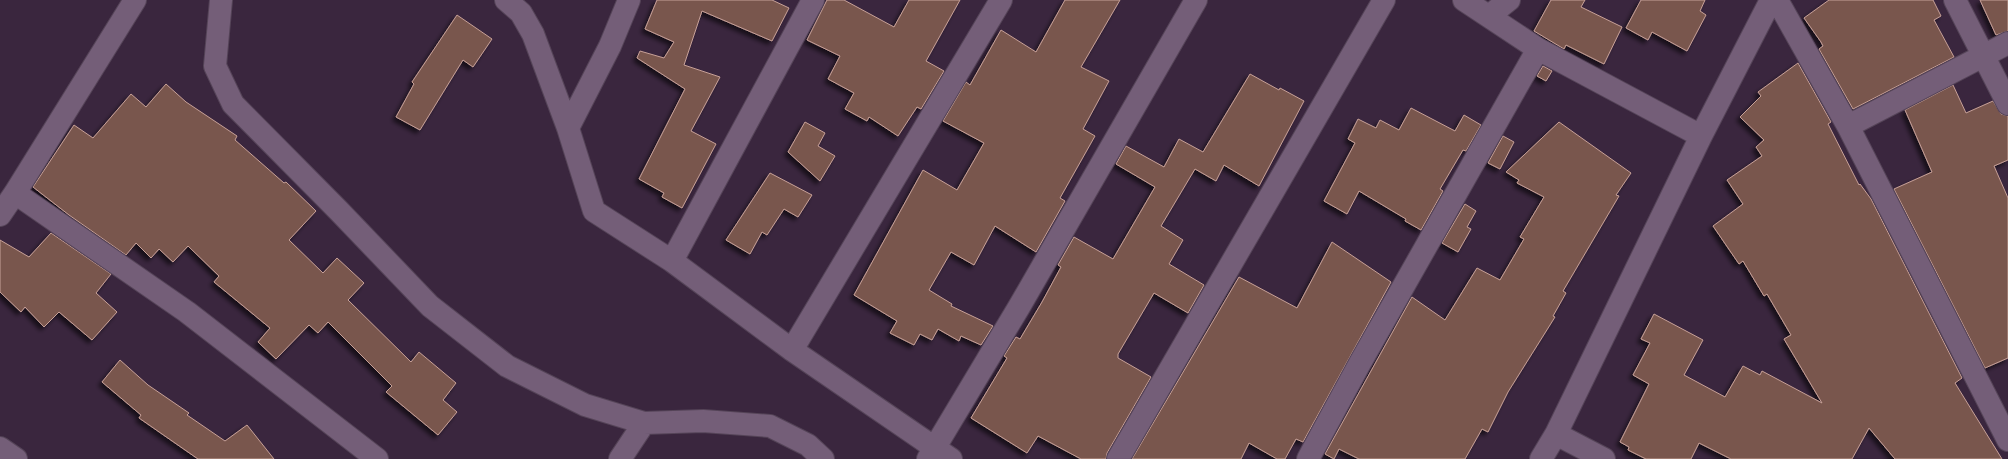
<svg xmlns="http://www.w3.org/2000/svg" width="2008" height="459" font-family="'Fira Sans',sans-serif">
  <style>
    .building { fill: #79564e; stroke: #c7a097; filter: url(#shadow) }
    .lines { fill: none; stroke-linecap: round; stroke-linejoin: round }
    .street-casing { stroke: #554458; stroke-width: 24 }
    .street { stroke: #745e78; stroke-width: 22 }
  </style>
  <defs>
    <filter id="shadow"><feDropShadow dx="-3.5" dy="3.5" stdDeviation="2" flood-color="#0009"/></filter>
  </defs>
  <rect width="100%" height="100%" fill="#3a263e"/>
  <!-- building -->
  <path class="building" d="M 657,0 L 772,0 L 789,8 L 772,41 L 702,11 L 684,65 L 720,77 L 691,131 L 716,144 L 682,208 L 662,197 L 664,193 L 639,179 L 685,89 L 637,58 L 640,51 L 664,58 L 674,42 L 645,29 Z
    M 827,0 L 844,0 L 894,27 L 909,0 L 960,0 L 926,61 L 944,71 L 921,109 L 917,107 L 898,136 L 869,117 L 867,121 L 845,109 L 854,93 L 828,79 L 840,56 L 807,40 Z
    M 1065,0 L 1120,0 L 1081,67 L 1109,81 L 1083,129 L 1095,136 L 1060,198 L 1065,201 L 1036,252 L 995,226 L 974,265 L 951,252 L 929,290 L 952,304 L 951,306 L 993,326 L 981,345 L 961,336 L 959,341 L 938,329 L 932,340 L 920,334 L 914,345 L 890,333 L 897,321 L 854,295 L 923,170 L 957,190 L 984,143 L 943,121 L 966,82 L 970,85 L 1001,30 L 1036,52 Z
    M 1551,0 L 1585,0 L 1581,7 L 1622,27 L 1604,64 L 1566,45 L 1564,49 L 1534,31 Z
    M 1641,0 L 1705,0 L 1700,11 L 1706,15 L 1687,51 L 1652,32 L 1648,40 L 1626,28 Z
    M 1829,0 L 1933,0 L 1941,16 L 1934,20 L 1954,57 L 1853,109 L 1819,49 L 1823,46 L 1821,42 L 1804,18 Z
    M 1980,0 L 2008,0 L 2008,31 L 1996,35 Z
    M 457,15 L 492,39 L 473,67 L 463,60 L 420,130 L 396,117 L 414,84 L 412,82 Z
    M 1798,63 L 1831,122 L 1828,124 L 1859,185 L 1860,184 L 1871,199 L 1962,378 L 1955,383 L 2002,459 L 1895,459 L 1869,428 L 1852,459 L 1731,459 L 1699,443 L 1691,459 L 1646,459 L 1628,450 L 1629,447 L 1620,442 L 1649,384 L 1633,375 L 1650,343 L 1641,339 L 1654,314 L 1703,340 L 1684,375 L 1725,397 L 1743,366 L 1760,375 L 1762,371 L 1822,403 L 1784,339 L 1791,335 L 1767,294 L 1764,296 L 1743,261 L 1739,264 L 1713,226 L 1743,204 L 1727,180 L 1762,156 L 1756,147 L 1764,140 L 1740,117 L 1761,96 L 1758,92 Z
    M 1543,66 L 1552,71 L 1546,81 L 1537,76 Z
    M 1250,74 L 1279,90 L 1280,88 L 1304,101 L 1259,186 L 1224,165 L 1216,181 L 1195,169 L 1161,226 L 1183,240 L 1169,264 L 1204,285 L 1188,313 L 1154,293 L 1118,354 L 1118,358 L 1151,377 L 1107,453 L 1106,459 L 1081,459 L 1038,436 L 1027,453 L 971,418 L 1007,358 L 1004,356 L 1016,337 L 1020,339 L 1042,302 L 1061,267 L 1058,265 L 1074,237 L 1113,259 L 1155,187 L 1116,164 L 1126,146 L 1164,167 L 1179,139 L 1203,152 Z
    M 166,84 L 186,102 L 237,136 L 235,140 L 284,183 L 286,182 L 316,211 L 289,240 L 323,273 L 337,258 L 364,283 L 348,300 L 411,362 L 419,352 L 456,383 L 443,400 L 457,412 L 438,435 L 386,392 L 392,386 L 328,322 L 318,333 L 309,325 L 276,359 L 258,342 L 270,328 L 214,282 L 219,276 L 188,246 L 173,262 L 159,249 L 151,258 L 136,243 L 126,255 L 69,215 L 33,187 L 74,125 L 93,138 L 131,94 L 146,107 Z
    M 1953,85 L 1966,113 L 1993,101 L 2001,114 L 2008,116 L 2008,160 L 1994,166 L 2008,198 L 2008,358 L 1985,368 L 1894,189 L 1932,172 L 1905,110 Z
    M 1411,108 L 1455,131 L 1464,115 L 1481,125 L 1466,151 L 1463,150 L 1440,189 L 1443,191 L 1421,230 L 1405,221 L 1406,219 L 1359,191 L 1347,214 L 1324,201 L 1355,143 L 1348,139 L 1358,119 L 1376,128 L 1380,120 L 1399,130 Z
    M 805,122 L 825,133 L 818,146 L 835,156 L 820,181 L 788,152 Z
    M 1559,122 L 1631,173 L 1616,195 L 1619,196 L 1563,291 L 1566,293 L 1553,316 L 1555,317 L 1508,392 L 1488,432 L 1482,429 L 1465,459 L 1359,459 L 1339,449 L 1334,459 L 1325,454 L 1412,297 L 1445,320 L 1477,268 L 1500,280 L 1524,239 L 1520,237 L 1544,197 L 1517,183 L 1519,180 L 1506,172 Z
    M 1503,136 L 1514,142 L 1500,169 L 1488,163 Z
    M 770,173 L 812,195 L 798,217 L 784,209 L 767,235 L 762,232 L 750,254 L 726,240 Z
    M 1465,204 L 1476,211 L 1467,227 L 1471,229 L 1458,252 L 1442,243 Z
    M 51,233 L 111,274 L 96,293 L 117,312 L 92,340 L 59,312 L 44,327 L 25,307 L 21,312 L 0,292 L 0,240 L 29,257 Z
    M 1332,242 L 1391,282 L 1303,442 L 1296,439 L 1285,459 L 1277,459 L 1249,443 L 1241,459 L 1132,459 L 1239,277 L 1297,308 Z
    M 120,360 L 148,385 L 189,413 L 187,415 L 225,441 L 247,425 L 274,459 L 198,459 L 139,418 L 141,415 L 102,382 Z"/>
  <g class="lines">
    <!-- street casing -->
    <g class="street-casing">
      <path id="street" d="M 221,0 L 215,66 L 233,104 L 339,211 L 430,306 L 507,366 L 585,405 L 644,423 L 703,421 L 770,426 L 808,445 L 823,459
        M 506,0 L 521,13 L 533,34 L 568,128 L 594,211 L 672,261 L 792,350 L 951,459
        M 1464,0 L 1538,49 L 1701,136
        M 1777,0 L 1848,126 L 2008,440
        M 1955,0 L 2008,104
        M 1489,16 L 1509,0
        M 1848,126 L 2008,43
        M 568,128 L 610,46 L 629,0
        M 15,193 L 187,312 L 377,459
        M 0,215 L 15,193 L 135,0
        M 672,261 L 813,0
        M 792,350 L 1001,0
        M 1556,434 L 1604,459
        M 0,448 L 16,459
        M 620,459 L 644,423
        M 928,459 L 1019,307 L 1196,0
        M 1118,459 L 1384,0
        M 1308,459 L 1360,363 L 1538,49
        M 1541,459 L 1556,434 L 1701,136 L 1771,0"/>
    </g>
    <!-- street -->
    <use href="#street" class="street"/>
  </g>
</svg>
